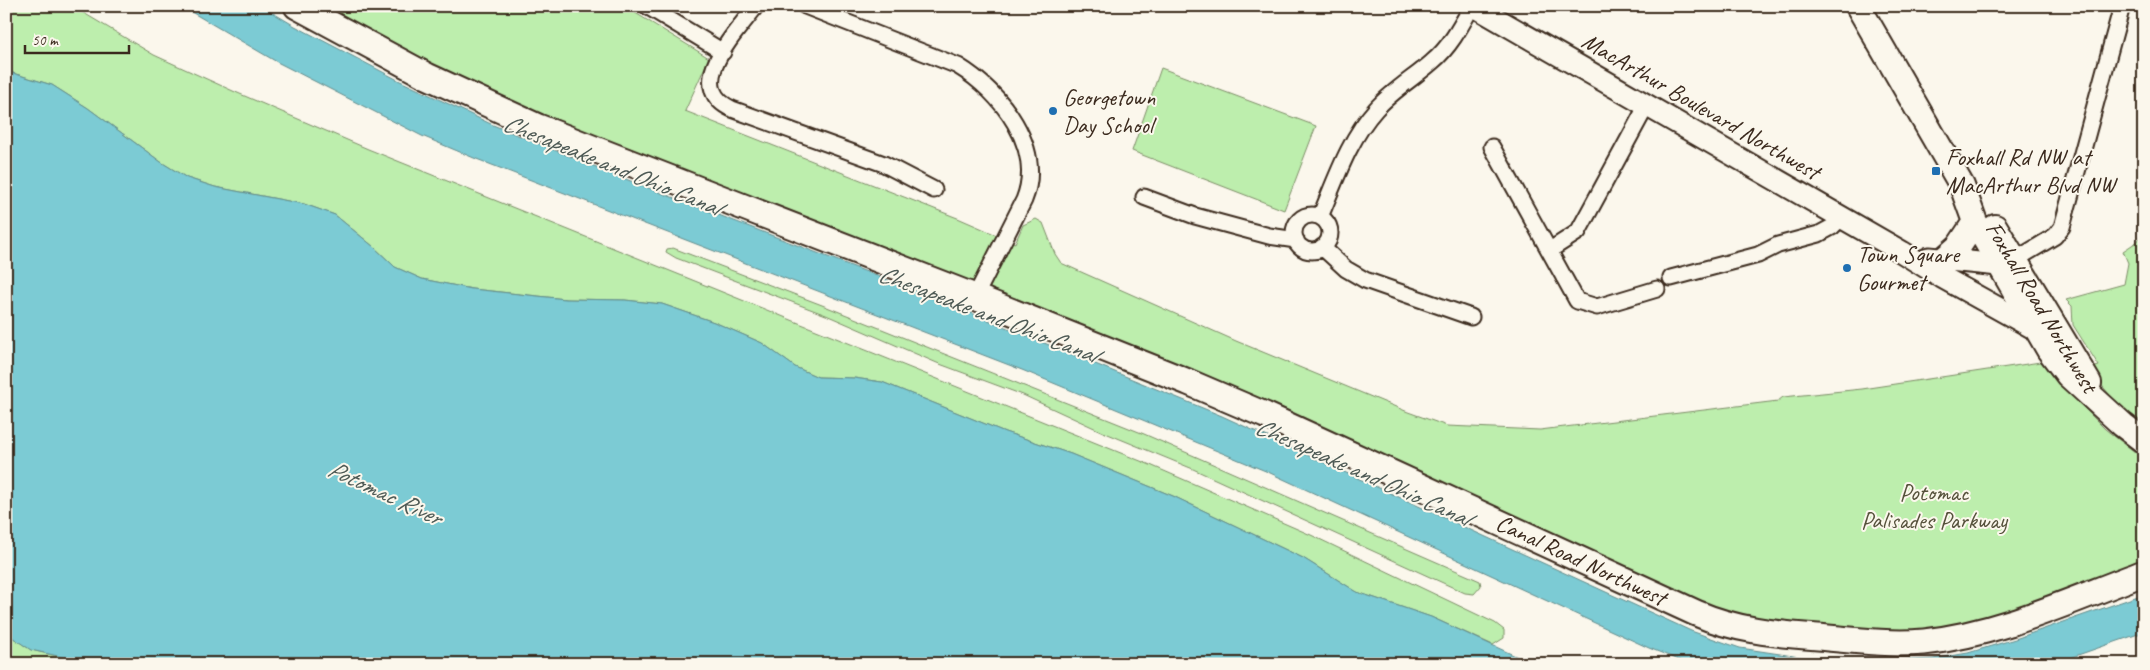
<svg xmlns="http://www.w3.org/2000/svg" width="2150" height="670" font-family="Caveat,sans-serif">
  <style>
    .green { fill: #bdeead; stroke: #7c8c66 }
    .water { fill: #7bcbd4; stroke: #618b8b }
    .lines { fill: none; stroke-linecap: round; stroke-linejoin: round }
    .minor-casing { stroke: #3b2a1e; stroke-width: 19 }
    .secondary-casing { stroke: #3b2a1e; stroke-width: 25 }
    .primary-casing { stroke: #3b2a1e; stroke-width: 28 }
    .trunk-casing { stroke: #3b2a1e; stroke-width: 29 }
    .minor { stroke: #fbf7ec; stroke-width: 15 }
    .secondary { stroke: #fbf7ec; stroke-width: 21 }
    .primary { stroke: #fbf7ec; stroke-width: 24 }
    .trunk { stroke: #fbf7ec; stroke-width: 25 }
    .poi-dot { fill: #1f6fb2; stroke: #fbf7ec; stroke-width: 2 }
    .labels { text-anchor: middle; stroke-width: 4; stroke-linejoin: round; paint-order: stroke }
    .poi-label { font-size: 24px; fill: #3b2a1e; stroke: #fbf7ec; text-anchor: start }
    .street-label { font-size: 24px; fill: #3b2a1e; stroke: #fbf7ec }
    .park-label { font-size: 24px; fill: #55513b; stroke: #fbf7ec }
    .water-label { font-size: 25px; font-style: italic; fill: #4e5a55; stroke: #fbf7ec }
  </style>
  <rect width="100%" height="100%" fill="#fbf7ec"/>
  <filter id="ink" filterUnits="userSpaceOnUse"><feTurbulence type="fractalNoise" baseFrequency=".02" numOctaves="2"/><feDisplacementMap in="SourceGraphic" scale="10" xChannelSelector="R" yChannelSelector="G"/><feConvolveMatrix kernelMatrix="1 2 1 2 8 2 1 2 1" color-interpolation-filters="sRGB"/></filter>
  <g filter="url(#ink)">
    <!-- green -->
    <path class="green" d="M 6,6 L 72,6 L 154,55 L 233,91 L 368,149 L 1148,464 L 1311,535 L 1495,623 L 1504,630 L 1504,638 L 1493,645 L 1431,617 L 1357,592 L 1303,558 L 1173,496 L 1071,454 L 1005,432 L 882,382 L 854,378 L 818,377 L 795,367 L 762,343 L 714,322 L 662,304 L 625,300 L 566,299 L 472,289 L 422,279 L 395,267 L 374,247 L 335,215 L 304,204 L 215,187 L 187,178 L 161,162 L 88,108 L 52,85 L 6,71 Z
      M 315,6 L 624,6 L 709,58 L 685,111 L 960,219 L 1015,243 L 1023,225 L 1036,219 L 1043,223 L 1055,254 L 1061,263 L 1236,341 L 1408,412 L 1447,426 L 1540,430 L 1778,401 L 1783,397 L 1862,389 L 2047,361 L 2079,403 L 2105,429 L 2144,459 L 2144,565 L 1953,631 L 1882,635 L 1734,619 L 527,114 Z
      M 1663,6 L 1688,6 L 1669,12 Z
      M 1161,68 L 1316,126 L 1284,210 L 1132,151 Z
      M 2144,227 L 2144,426 L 2120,407 L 2088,369 L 2099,366 L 2073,325 L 2072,306 L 2066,300 L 2124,284 L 2128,263 L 2123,251 L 2138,241 Z
      M 673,248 L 822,305 L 1144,434 L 1480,581 L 1481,586 L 1474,594 L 1465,593 L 1193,469 L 1103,432 L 1023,395 L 937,363 L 826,315 L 676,258 L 666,252 L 667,249 Z
      M 6,633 L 31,650 L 62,657 L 77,664 L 6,664 Z"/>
    <!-- water -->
    <path class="water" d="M 181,6 L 261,6 L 295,26 L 398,80 L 493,125 L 638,184 L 937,299 L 1222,416 L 1691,631 L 1740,648 L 1800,657 L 1867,662 L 1933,659 L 1968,653 L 2015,639 L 2144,594 L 2144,632 L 2052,664 L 1689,664 L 1649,648 L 1268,472 L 1022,370 L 474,158 L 422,136 L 277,62 Z
      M 6,71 L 52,85 L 88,108 L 161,162 L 187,178 L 215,187 L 304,204 L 335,215 L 374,247 L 395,267 L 422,279 L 472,289 L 566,299 L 625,300 L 662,304 L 714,322 L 762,343 L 795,367 L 818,377 L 854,378 L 882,382 L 1005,432 L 1071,454 L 1173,496 L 1303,558 L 1357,592 L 1431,617 L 1533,664 L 77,664 L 62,657 L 31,650 L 6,633 Z"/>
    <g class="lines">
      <!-- minor casing -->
      <g class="minor-casing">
        <path id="minor" d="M 647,6 L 723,52
          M 756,6 C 737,32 682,86 732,109 L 884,164 L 934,190
          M 805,6 L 958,66 C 1001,92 1045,148 1024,200 L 975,297
          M 1492,147 L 1577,301 L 1597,307 L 1657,289
          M 1144,197 L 1195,216 L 1269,236 L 1296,240
          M1294 233a18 18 0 1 1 36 0a18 18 0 1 1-36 0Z
          M 1320,217 C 1336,179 1349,139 1376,109 C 1393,90 1414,78 1432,62 C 1450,47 1461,26 1472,6
          M 1322,247 L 1346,269 L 1365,280 L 1471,317
          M 1550,250 L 1578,232 L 1647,105
          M 2015,260 L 2055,236 L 2062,227 L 2122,6
          M 1671,278 L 1758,255 L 1778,245 L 1819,234 L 1832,227 L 1842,217"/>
      </g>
      <!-- secondary casing -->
      <g class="secondary-casing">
        <path id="secondary" d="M 1474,6 L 1902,252 L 1942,277 L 2039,331
          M 1929,258 L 1999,265 L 2015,260"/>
      </g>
      <!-- primary casing -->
      <g class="primary-casing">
        <path id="primary" d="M 1858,6 L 1962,186 L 1975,222 L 2049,350 L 2068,375 L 2123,425 L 2144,441
          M 1995,227 L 2089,383
          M 1943,260 L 1959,246 L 1975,222"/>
      </g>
      <!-- trunk casing -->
      <g class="trunk-casing">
        <path id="trunk" d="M 297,6 L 427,76 L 538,127 L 975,297 L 1188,382 L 1265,415 L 1696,613 C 1735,630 1775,634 1818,637 C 1852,640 1889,645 1924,642 C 2000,634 2073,599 2144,573"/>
      </g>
      <!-- minor -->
      <use href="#minor" class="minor"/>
      <!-- secondary -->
      <use href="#secondary" class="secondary"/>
      <!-- primary -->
      <use href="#primary" class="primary"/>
      <!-- trunk -->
      <use href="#trunk" class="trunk"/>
    </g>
  </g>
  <!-- markers -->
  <g class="poi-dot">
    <circle cx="1053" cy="111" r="5"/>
    <rect x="1931" y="166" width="10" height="10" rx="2.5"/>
    <circle cx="1847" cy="268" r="5"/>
  </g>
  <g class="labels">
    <!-- poi labels -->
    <g class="poi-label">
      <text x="1063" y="105">Georgetown<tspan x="1063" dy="28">Day School</tspan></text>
      <text x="1946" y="165">Foxhall Rd NW at<tspan x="1946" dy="28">MacArthur Blvd NW</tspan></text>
      <text x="1857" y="262">Town Square<tspan x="1857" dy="28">Gourmet</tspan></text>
    </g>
    <!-- street labels -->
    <g class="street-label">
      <text transform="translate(1701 106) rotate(30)" y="8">MacArthur Boulevard Northwest</text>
      <text transform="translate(2042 307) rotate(59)" y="8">Foxhall Road Northwest</text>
      <text transform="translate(1581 560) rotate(25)" y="8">Canal Road Northwest</text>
    </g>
    <!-- park labels -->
    <g class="park-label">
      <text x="1934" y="500">Potomac<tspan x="1934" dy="28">Palisades Parkway</tspan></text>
    </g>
    <!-- water labels -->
    <g class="water-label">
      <text transform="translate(612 164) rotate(22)" y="9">Chesapeake and Ohio Canal</text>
      <text transform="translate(988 313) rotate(21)" y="9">Chesapeake and Ohio Canal</text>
      <text transform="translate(1363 471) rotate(24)" y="9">Chesapeake and Ohio Canal</text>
      <text transform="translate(385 492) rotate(25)" y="9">Potomac River</text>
    </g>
  </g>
  <!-- margin -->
  <rect width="2150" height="670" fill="none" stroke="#fbf7ec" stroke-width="25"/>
  <rect x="12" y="12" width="2125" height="645" fill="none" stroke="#3b2a1e" stroke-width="2" filter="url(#ink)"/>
  <!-- scale -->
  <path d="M25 45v8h104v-8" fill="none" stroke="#3b2a1e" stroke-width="2.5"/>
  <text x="32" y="45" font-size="15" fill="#3b2a1e" stroke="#fbf7ec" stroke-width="4" paint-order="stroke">50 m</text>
</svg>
